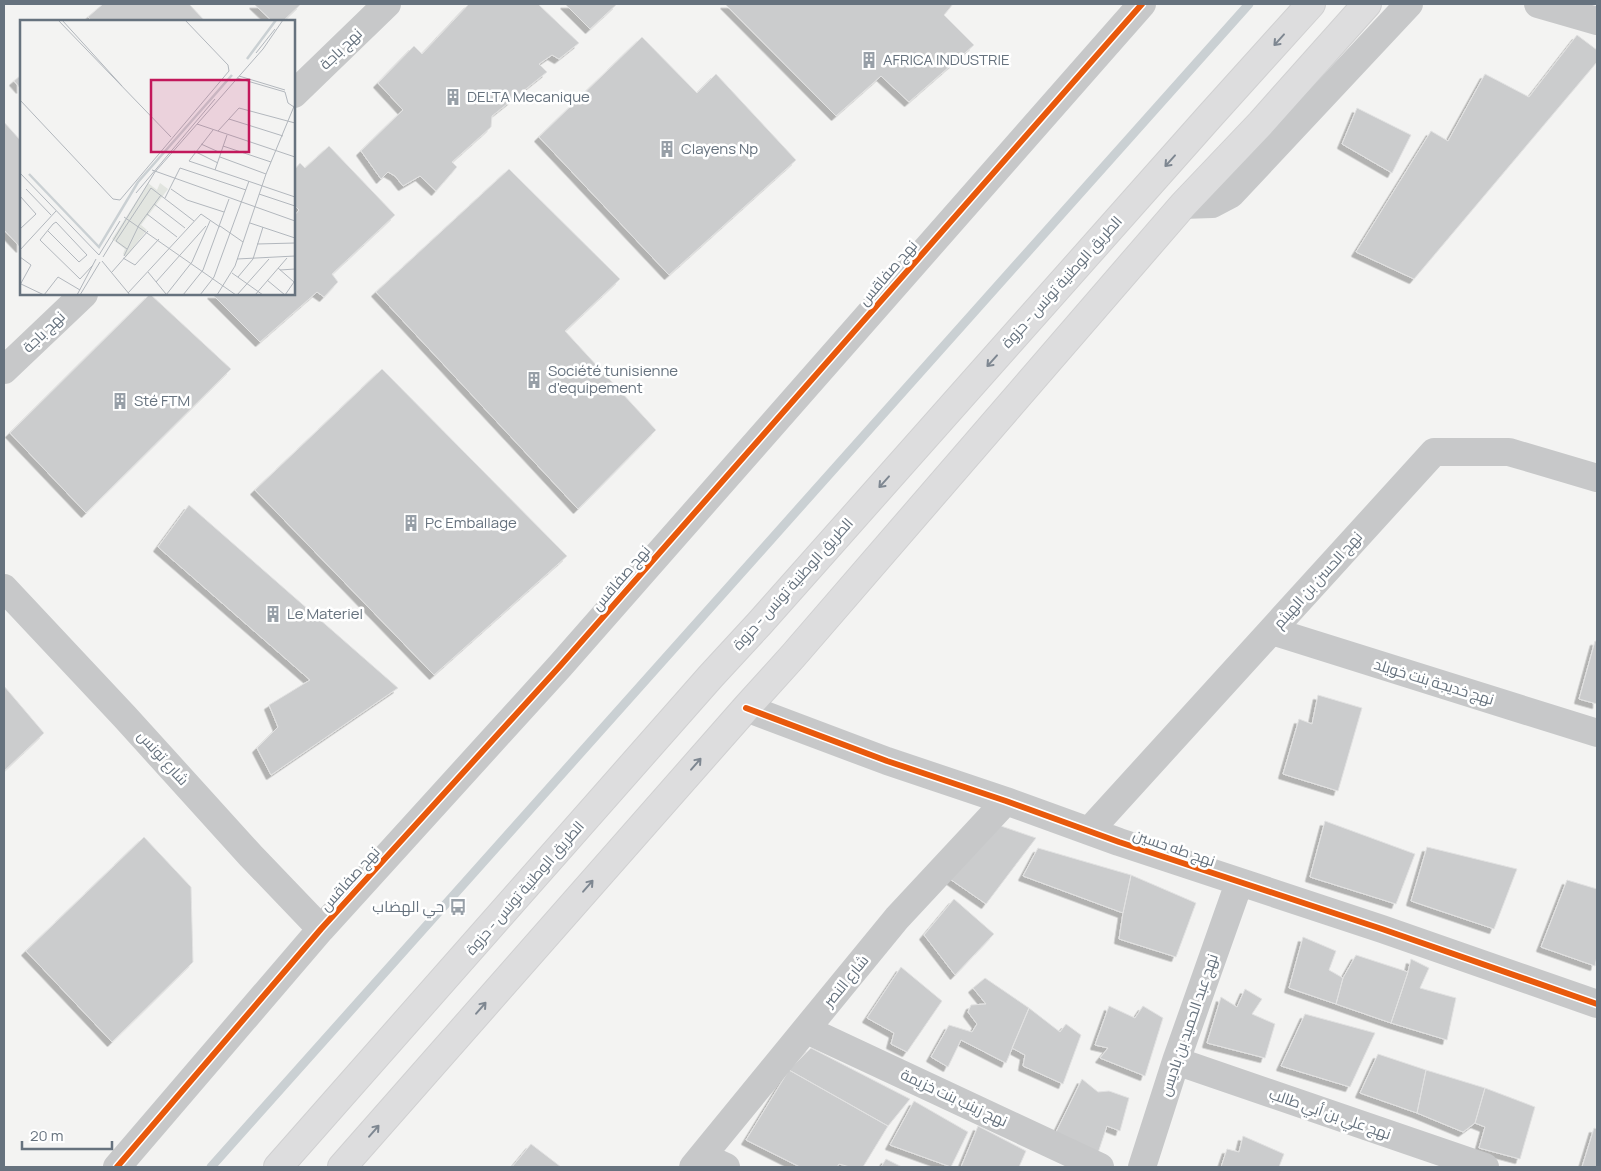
<svg xmlns="http://www.w3.org/2000/svg" width="1601" height="1171" font-family="Manrope,Cairo,sans-serif">
  <style>
    .lines { fill: none; stroke-linecap: round; stroke-linejoin: round }
    .stream { stroke: #cad0d3; stroke-width: 9 }
    .building { fill: #cbcccd; stroke: #e2e2e2; filter: url(#shadow) }
    .major-casing { stroke: #d0d0d1; stroke-width: 30 }
    .minor { stroke: #c7c8c9; stroke-width: 28 }
    .major { stroke: #ddddde; stroke-width: 28 }
    .cycleway-casing { stroke: #fff; stroke-width: 9 }
    .cycleway { stroke: #e8590c; stroke-width: 6 }
    .oneway { stroke: #7e8791 }
    .labels { text-anchor: middle; stroke-width: 5; stroke-linejoin: round; paint-order: stroke }
    .street-label { font-size: 15px; fill: #66727e; stroke: #fff }
    .poi-label { font-size: 15px; fill: #66727e; stroke: #fff; text-anchor: start }
    .inset-river { fill: none; stroke: #cad0d3; stroke-width: 2.5 }
    .inset-road { fill: none; stroke: #b2b7bd; stroke-width: 1 }
    .view { fill: #c2185b; fill-opacity: 0.15; stroke: #c2185b; stroke-width: 2.5 }
    .inset-edge { fill: none; stroke: #66727e; stroke-width: 2.5 }
  </style>
  <defs>
    <filter id="shadow"><feDropShadow dx="-4.5" dy="4.5" stdDeviation="0" flood-color="#0004"/></filter>
  </defs>
  <rect width="100%" height="100%" fill="#f3f3f2"/>
  <g class="lines">
    <!-- stream -->
    <path class="stream" d="M 211,1167 L 1249,4"/>
  </g>
  <!-- building -->
  <path class="building" d="M 103,4 L 189,4 L 205,21 L 92,21 L 88,17 Z
    M 254,4 L 301,4 L 283,21 L 272,21 Z
    M 469,4 L 538,4 L 579,43 L 559,59 L 552,55 L 539,64 L 547,72 L 492,116 L 491,127 L 452,162 L 457,167 L 436,191 L 420,176 L 403,186 L 395,176 L 388,172 L 381,179 L 361,151 L 403,110 L 378,83 L 414,46 L 422,54 Z
    M 565,4 L 617,4 L 590,29 Z
    M 725,4 L 953,4 L 944,15 L 974,45 L 909,102 L 881,76 L 836,116 Z
    M 1577,35 L 1597,50 L 1597,62 L 1414,279 L 1356,252 L 1431,131 L 1448,141 L 1485,74 L 1529,97 Z
    M 642,37 L 697,93 L 716,74 L 796,160 L 669,275 L 539,137 Z
    M 21,75 L 21,89 L 14,81 Z
    M 1357,108 L 1411,135 L 1392,173 L 1342,144 Z
    M 4,122 L 21,141 L 21,248 L 4,230 Z
    M 329,146 L 395,215 L 332,274 L 338,282 L 324,297 L 317,292 L 260,342 L 212,294 L 294,294 L 294,216 L 299,210 L 294,205 L 294,170 L 300,163 L 305,168 Z
    M 509,169 L 620,279 L 565,331 L 656,430 L 578,509 L 376,292 Z
    M 150,294 L 231,369 L 86,513 L 10,433 Z
    M 382,369 L 567,556 L 434,675 L 255,490 Z
    M 189,505 L 398,688 L 271,775 L 257,748 L 278,727 L 269,705 L 310,680 L 158,547 Z
    M 1595,641 L 1597,641 L 1597,704 L 1579,699 Z
    M 4,686 L 44,733 L 4,771 Z
    M 1318,695 L 1362,708 L 1338,791 L 1283,774 L 1299,719 L 1312,724 Z
    M 1325,821 L 1415,854 L 1396,904 L 1310,877 Z
    M 1001,826 L 1036,838 L 986,904 L 947,877 Z
    M 144,837 L 191,887 L 193,962 L 112,1042 L 26,951 Z
    M 1427,847 L 1517,869 L 1494,929 L 1411,901 Z
    M 1038,848 L 1131,875 L 1123,913 L 1023,876 Z
    M 1131,875 L 1196,903 L 1176,957 L 1119,939 L 1123,913 Z
    M 1567,880 L 1597,889 L 1597,956 L 1595,966 L 1541,947 Z
    M 954,899 L 994,934 L 955,975 L 924,935 Z
    M 1303,937 L 1336,951 L 1329,970 L 1343,978 L 1336,1004 L 1289,988 Z
    M 1356,955 L 1408,972 L 1391,1023 L 1336,1004 L 1343,978 Z
    M 1411,959 L 1429,968 L 1420,988 L 1456,998 L 1447,1040 L 1391,1023 L 1408,972 Z
    M 901,967 L 942,1001 L 907,1052 L 891,1044 L 894,1033 L 867,1018 Z
    M 985,978 L 1029,1008 L 1006,1063 L 961,1040 L 948,1067 L 931,1057 L 949,1025 L 972,1032 L 977,1024 L 968,1012 L 971,1005 L 986,1004 L 973,988 Z
    M 1245,989 L 1262,999 L 1252,1014 L 1275,1024 L 1265,1058 L 1207,1043 L 1221,997 L 1237,1007 Z
    M 1109,1006 L 1135,1018 L 1143,1006 L 1163,1018 L 1145,1076 L 1100,1058 L 1108,1048 L 1095,1045 Z
    M 1029,1008 L 1060,1032 L 1066,1024 L 1081,1035 L 1063,1084 L 1023,1066 L 1025,1055 L 1012,1048 Z
    M 1305,1014 L 1375,1033 L 1350,1087 L 1281,1066 Z
    M 811,1048 L 910,1099 L 888,1126 L 789,1070 Z
    M 1378,1054 L 1426,1070 L 1417,1113 L 1360,1093 Z
    M 789,1070 L 888,1126 L 863,1167 L 850,1167 L 839,1164 L 837,1167 L 800,1167 L 746,1140 Z
    M 1426,1070 L 1485,1088 L 1475,1123 L 1463,1132 L 1417,1113 Z
    M 1082,1079 L 1098,1092 L 1109,1091 L 1129,1098 L 1120,1131 L 1107,1126 L 1097,1156 L 1056,1132 Z
    M 1485,1088 L 1535,1107 L 1520,1159 L 1479,1148 L 1485,1127 L 1475,1123 Z
    M 914,1101 L 968,1132 L 951,1167 L 890,1145 Z
    M 978,1126 L 1026,1151 L 1019,1167 L 961,1167 Z
    M 1594,1128 L 1597,1129 L 1597,1167 L 1582,1167 Z
    M 1243,1136 L 1284,1154 L 1279,1167 L 1221,1167 L 1227,1149 L 1239,1152 Z
    M 531,1144 L 561,1167 L 512,1167 Z
    M 886,1159 L 902,1167 L 881,1167 Z"/>
  <g class="lines">
    <!-- major casing -->
    <g class="major-casing">
      <path id="major" d="M 278,1167 L 711,676 L 759,624 L 1209,117 L 1311,4
        M 342,1167 L 746,708 L 793,656 L 1183,205 L 1261,123 L 1367,4"/>
    </g>
    <!-- minor -->
    <path class="minor" d="M 1538,4 L 1597,21
      M 294,94 L 387,4
      M 1183,205 L 1212,204 L 1231,194 L 1409,4
      M 4,370 L 84,294
      M 4,588 L 125,717 L 251,856 L 321,929
      M 1272,631 L 1597,733
      M 746,708 L 887,761 L 1006,801 L 1119,842 L 1382,929 L 1597,1004
      M 1089,831 L 1434,452 L 1509,452 L 1597,478
      M 807,1030 L 1100,1167
      M 1176,1061 L 1485,1167
      M 702,1156 L 726,1167
      M 117,1167 L 321,929 L 560,666 L 1142,4
      M 693,1167 L 897,918 L 1006,801
      M 1142,1167 L 1176,1061 L 1239,883"/>
    <!-- major -->
    <use href="#major" class="major"/>
    <!-- cycleway casing -->
    <g class="cycleway-casing">
      <path id="cycleway" d="M 746,708 L 887,761 L 1006,801 L 1119,842 L 1382,929 L 1597,1004
        M 117,1167 L 321,929 L 560,666 L 1142,4"/>
    </g>
    <!-- cycleway -->
    <use href="#cycleway" class="cycleway"/>
  </g>
  <!-- one-way arrows -->
  <defs><path id="oneway-shaft" d="M-6 0H5M1.5-3L5.5 0L1.5 3" fill="none" stroke-width="1.6" stroke-linecap="round" stroke-linejoin="round" transform="scale(1.25)"/></defs>
  <g class="oneway">
    <use href="#oneway-shaft" transform="translate(1279 40) rotate(132)"/>
    <use href="#oneway-shaft" transform="translate(1170 161) rotate(132)"/>
    <use href="#oneway-shaft" transform="translate(992 361) rotate(132)"/>
    <use href="#oneway-shaft" transform="translate(884 482) rotate(132)"/>
    <use href="#oneway-shaft" transform="translate(696 764) rotate(-49)"/>
    <use href="#oneway-shaft" transform="translate(588 886) rotate(-49)"/>
    <use href="#oneway-shaft" transform="translate(481 1008) rotate(-49)"/>
    <use href="#oneway-shaft" transform="translate(374 1131) rotate(-49)"/>
  </g>
  <!-- icons -->
  <defs>
    <g id="building-bare" transform="scale(1.35)"><path d="M-4-6H4V6H1V3H-1V6H-4ZM-2.5-4.3h1.7v1.8h-1.7ZM.8-4.3h1.7v1.8H.8ZM-2.5-1h1.7V.8h-1.7ZM.8-1h1.7V.8H.8Z" fill="#979fa7" stroke="#fff" stroke-width="2.5" paint-order="stroke"/></g>
    <g id="bus-bare" transform="scale(1.35)"><path d="M-5-6H5V4H4V6H2V4H-2V6H-4V4H-5ZM-3.5-4V0h7V-4ZM-3.5 1.2v1.5H-2V1.2ZM2 1.2v1.5H3.5V1.2Z" fill="#979fa7" stroke="#fff" stroke-width="2.5" paint-order="stroke"/></g>
  </defs>
  <g fill-rule="evenodd">
    <use href="#building-bare" x="869" y="60"/>
    <use href="#building-bare" x="453" y="97"/>
    <use href="#building-bare" x="667" y="149"/>
    <use href="#building-bare" x="534" y="380"/>
    <use href="#building-bare" x="120" y="401"/>
    <use href="#building-bare" x="411" y="523"/>
    <use href="#building-bare" x="273" y="614"/>
    <use href="#bus-bare" x="458" y="907"/>
  </g>
  <g class="labels">
    <!-- street labels -->
    <g class="street-label">
      <text transform="translate(341 49) rotate(-44)" y="5">نهج باجة</text>
      <text transform="translate(888 273) rotate(-49)" y="5">نهج صفاقس</text>
      <text transform="translate(1062 282) rotate(-48)" y="5">الطريق الوطنية تونس - حزوة</text>
      <text transform="translate(44 332) rotate(-44)" y="5">نهج باجة</text>
      <text transform="translate(621 578) rotate(-49)" y="5">نهج صفاقس</text>
      <text transform="translate(1318 580) rotate(-48)" y="5">نهج الحسن بن الهيثم</text>
      <text transform="translate(793 584) rotate(-48)" y="5">الطريق الوطنية تونس - حزوة</text>
      <text transform="translate(1434 682) rotate(17)" y="5">نهج خديجة بنت خويلد</text>
      <text transform="translate(163 758) rotate(48)" y="5">شارع تونس</text>
      <text transform="translate(1174 848) rotate(19)" y="5">نهج طه حسين</text>
      <text transform="translate(350 879) rotate(-48)" y="5">نهج صفاقس</text>
      <text transform="translate(525 888) rotate(-49)" y="5">الطريق الوطنية تونس - حزوة</text>
      <text transform="translate(846 981) rotate(-51)" y="5">شارع النصر</text>
      <text transform="translate(1189 1025) rotate(-71)" y="5">نهج عبد الحميد بن باديس</text>
      <text transform="translate(954 1098) rotate(25)" y="5">نهج زينب بنت خزيمة</text>
      <text transform="translate(1330 1114) rotate(19)" y="5">نهج علي بن أبي طالب</text>
    </g>
    <!-- poi labels -->
    <g class="poi-label">
      <text x="883" y="65">AFRICA INDUSTRIE</text>
      <text x="467" y="102">DELTA Mecanique</text>
      <text x="681" y="154">Clayens Np</text>
      <text x="548" y="376">Société tunisienne<tspan x="548" dy="17">d'equipement</tspan></text>
      <text x="134" y="406">Sté FTM</text>
      <text x="425" y="528">Pc Emballage</text>
      <text x="287" y="619">Le Materiel</text>
      <text x="444" y="912" text-anchor="end">حي الهضاب</text>
    </g>
  </g>
  <!-- overview -->
  <g transform="translate(20 20)">
    <rect width="275" height="275" fill="#f3f3f2"/>
    <path d="M 128,163 L 137,170 L 140,163 L 148,169 L 121,205 L 127,210 L 106,237 L 103,234 L 105,229 L 92,219 Z" fill="#e2e5e0"/>
    <path class="inset-river" d="M 227,39 L 256,0M 9,154 L 79,227 L 118,162 L 212,55"/>
    <path class="inset-road" d="M 38,0 L 151,117M 42,0 L 102,66M 236,33 L 255,9M 219,56 L 265,70M 217,58 L 265,72M 265,72 L 268,83 L 274,87M 0,80 L 93,179 L 100,180 L 209,51 L 208,45 L 165,0M 209,99 L 263,116M 177,104 L 275,137M 193,110 L 169,141 L 275,177M 198,111 L 219,88 L 275,103M 181,124 L 201,133M 203,126 L 251,142M 174,131 L 198,143M 200,137 L 246,154M 132,150 L 275,201M 195,150 L 207,115M 0,153 L 79,235M 131,168 L 174,201M 6,169 L 31,195M 151,169 L 167,180 L 204,192M 116,173 L 195,79M 239,174 L 275,186M 0,176 L 16,194 L 0,209M 145,178 L 160,148 L 226,170M 134,184 L 165,208M 127,194 L 157,217M 104,197 L 216,275M 230,203 L 275,218M 200,206 L 223,222M 28,211 L 59,242 L 67,235 L 36,202 L 33,204 L 20,220 L 60,259 L 73,245M 237,224 L 275,223M 107,229 L 96,221 L 131,168M 0,230 L 36,191M 79,235 L 100,201M 104,236 L 119,205 L 141,175M 0,237 L 11,245 L 0,265M 83,237 L 135,152 L 243,29 L 263,0M 103,238 L 115,245 L 139,219M 217,239 L 275,236M 82,241 L 110,275M 258,248 L 274,262M 260,250 L 275,249M 92,252 L 128,211M 128,252 L 146,274M 212,253 L 243,275M 218,257 L 233,239 L 243,207M 247,260 L 265,275M 136,262 L 186,206M 1,264 L 24,275M 108,273 L 181,194 L 200,207M 24,275 L 38,257 L 60,270M 57,275 L 76,239M 60,275 L 80,242M 146,275 L 172,242 L 190,201M 163,275 L 183,250 L 209,179M 180,275 L 194,257 L 229,161M 197,275 L 215,246 L 246,154 L 275,84M 217,275 L 249,239M 235,275 L 267,238M 265,275 L 274,262"/>
    <path class="view" d="M 131,60 L 229,60 L 229,132 L 131,132 Z"/>
    <rect width="275" height="275" class="inset-edge"/>
  </g>
  <!-- border -->
  <rect width="1601" height="1171" fill="none" stroke="#66727e" stroke-width="10"/>
  <!-- scale -->
  <path d="M22 1141v8h90v-8" fill="none" stroke="#66727e" stroke-width="2.5"/>
  <text x="30" y="1141" font-size="15" fill="#66727e" stroke="#ffffff" stroke-width="4" paint-order="stroke">20 m</text>
</svg>
